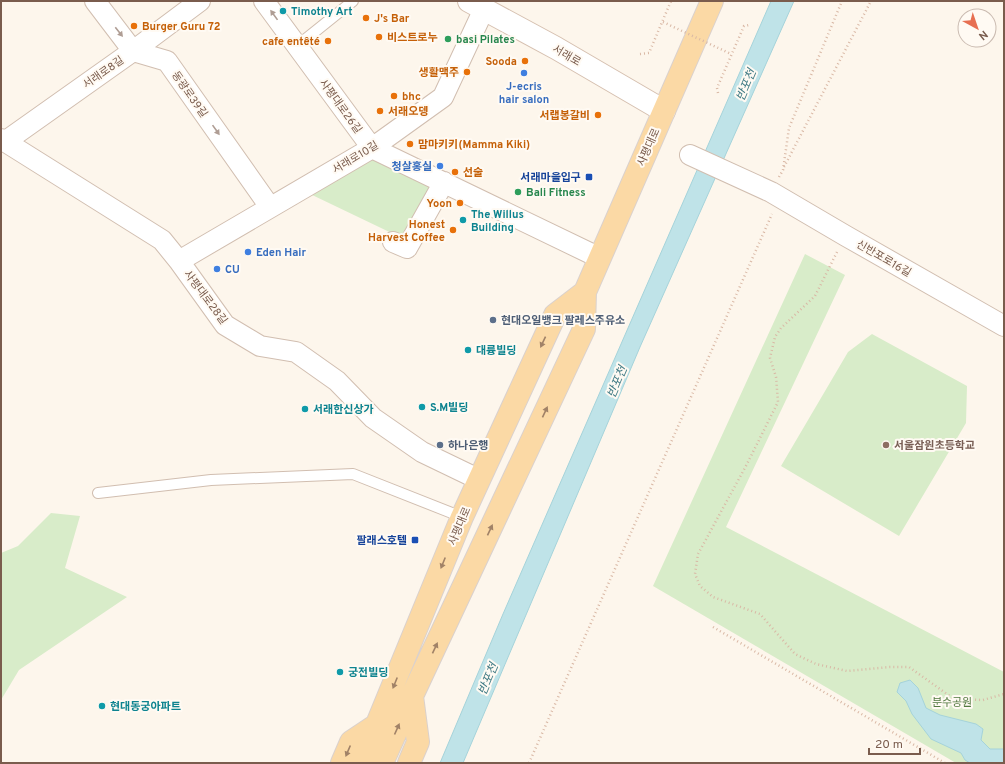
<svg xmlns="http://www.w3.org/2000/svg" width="1005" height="764" font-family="Overpass,'Noto Sans KR',sans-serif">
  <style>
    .green { fill: #d8ecc9 }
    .water { fill: #bfe3e8; stroke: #a5d3da }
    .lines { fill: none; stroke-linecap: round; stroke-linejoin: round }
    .lane-casing { stroke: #d1beb0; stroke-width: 12 }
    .street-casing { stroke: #d1beb0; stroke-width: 22 }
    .secondary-casing { stroke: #d6c0b0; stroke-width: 24 }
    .primary-casing { stroke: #dad1cd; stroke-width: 24 }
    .path { stroke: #d9b8a5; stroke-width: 2.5; stroke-dasharray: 1 3; stroke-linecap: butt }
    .lane { stroke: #fff; stroke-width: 10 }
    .street { stroke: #fff; stroke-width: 20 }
    .secondary { stroke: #fff; stroke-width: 22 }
    .primary { stroke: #fbd9a5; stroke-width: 22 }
    .path-bridge { stroke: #d9b8a5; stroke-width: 2.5; stroke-dasharray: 1 3; stroke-linecap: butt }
    .oneway { fill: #af9d94 }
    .oneway2 { fill: #a18267 }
    .culture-dot { fill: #0f9aa8; stroke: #fffaf3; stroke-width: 1.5 }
    .food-dot { fill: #e8710a; stroke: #fffaf3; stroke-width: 1.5 }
    .leisure-dot { fill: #2e9e5b; stroke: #fffaf3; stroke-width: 1.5 }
    .shop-dot { fill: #3f7fe0; stroke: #fffaf3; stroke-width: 1.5 }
    .transit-dot { fill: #1a4fb4; stroke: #fffaf3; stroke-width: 1.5 }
    .service-dot { fill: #5c6f8a; stroke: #fffaf3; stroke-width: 1.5 }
    .education-dot { fill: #8d6e63; stroke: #fffaf3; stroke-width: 1.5 }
    .labels { text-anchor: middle; stroke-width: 4; stroke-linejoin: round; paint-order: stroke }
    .culture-label { font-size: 11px; font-weight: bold; fill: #0d838f; stroke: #fffaf3; text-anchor: start }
    .food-label { font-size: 11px; font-weight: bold; fill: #c56008; stroke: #fffaf3; text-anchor: start }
    .leisure-label { font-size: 11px; font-weight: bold; fill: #27864d; stroke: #fffaf3; text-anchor: start }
    .street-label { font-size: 11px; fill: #7a5c4d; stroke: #fffaf3 }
    .shop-label { font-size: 11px; font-weight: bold; fill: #366cbe; stroke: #fffaf3; text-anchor: start }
    .transit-label { font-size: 11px; font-weight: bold; fill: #164399; stroke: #fffaf3; text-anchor: end }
    .service-label { font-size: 11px; font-weight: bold; fill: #4e5e75; stroke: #fffaf3; text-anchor: start }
    .education-label { font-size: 11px; font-weight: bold; fill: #785e54; stroke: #fffaf3; text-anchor: start }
    .park-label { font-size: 11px; fill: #537a41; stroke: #fffaf3 }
    .water-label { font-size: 12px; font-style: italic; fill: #437c86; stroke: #fffaf3 }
  </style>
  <rect width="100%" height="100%" fill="#fdf6ec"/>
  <!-- green -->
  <path class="green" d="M 373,156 L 434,185 L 404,239 L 308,193 Z
    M 805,254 L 845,275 L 726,527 L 1004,672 L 1004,763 L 956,763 L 653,586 Z
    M 872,334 L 967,386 L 966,423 L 899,536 L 781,466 L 848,352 Z
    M 51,513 L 80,516 L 65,568 L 127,597 L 19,670 L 1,700 L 1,553 L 18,546 Z"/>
  <!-- water -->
  <path class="water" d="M 771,1 L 794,1 L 640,347 L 463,763 L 440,763 L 503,614 Z
    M 910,680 L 918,688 L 926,708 L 940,715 L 976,724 L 983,729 L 981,740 L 990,749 L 1004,749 L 1004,763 L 970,763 L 965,760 L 961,753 L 931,739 L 912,714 L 906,701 L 897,692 L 900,683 Z"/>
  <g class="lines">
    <!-- lane casing -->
    <g class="lane-casing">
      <path id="lane" d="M 297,46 L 353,1
        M 98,493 L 211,480 L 353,474 L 462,517"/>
    </g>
    <!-- street casing -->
    <g class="street-casing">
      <path id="street" d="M 95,1 L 133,51 L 167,61 L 270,207
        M 264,1 L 372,148 L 600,258
        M 1,139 L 162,240 L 179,261 L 225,325 L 260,346 L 296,352 L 337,381 L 373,418 L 422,452 L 478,479
        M 6,141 L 133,51 L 200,1
        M 690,155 L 771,192 L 846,236 L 1004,326
        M 393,242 L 407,248 L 444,182
        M 179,261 L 372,148 L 443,97 L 484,9"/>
    </g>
    <!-- secondary casing -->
    <g class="secondary-casing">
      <path id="secondary" d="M 469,1 L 556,48 L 664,111"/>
    </g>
    <!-- primary casing -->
    <g class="primary-casing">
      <path id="primary" d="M 342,763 L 351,742 L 378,724
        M 361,763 L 462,517 L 555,315 L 585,292
        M 382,763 L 412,696 L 584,329 L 585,292 L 712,1
        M 409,763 L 418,742 L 412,696"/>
    </g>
    <!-- path -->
    <path class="path" d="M 640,54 L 649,53 L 671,1
      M 718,93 L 717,88 L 744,26 L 749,25
      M 784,167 L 871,1
      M 779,177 L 783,170 L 789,128 L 842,1
      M 837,252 L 815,296 L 781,328 L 775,337 L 770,358 L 776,377 L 778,402 L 747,464 L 698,554 L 695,574 L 700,586 L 713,597 L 760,614 L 795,654 L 816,664 L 847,671 L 890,667 L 909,667 L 954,699 L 983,700 L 1004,694
      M 713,627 L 945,763
      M 529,763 L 772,214"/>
    <!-- lane -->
    <use href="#lane" class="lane"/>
    <!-- street -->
    <use href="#street" class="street"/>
    <!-- secondary -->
    <use href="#secondary" class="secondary"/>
    <!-- primary -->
    <use href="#primary" class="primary"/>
    <!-- path-bridge -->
    <path class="path-bridge" d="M 663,22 L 731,54"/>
  </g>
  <!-- one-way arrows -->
  <defs><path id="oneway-solid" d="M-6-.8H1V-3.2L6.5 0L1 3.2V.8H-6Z"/></defs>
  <g class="oneway">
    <use href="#oneway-solid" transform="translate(274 15) rotate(-126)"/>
    <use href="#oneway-solid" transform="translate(119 32) rotate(52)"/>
    <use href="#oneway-solid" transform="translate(216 130) rotate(55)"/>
  </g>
  <g class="oneway2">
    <use href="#oneway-solid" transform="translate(543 342) rotate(115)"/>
    <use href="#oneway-solid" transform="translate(545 412) rotate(-65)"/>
    <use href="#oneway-solid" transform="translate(490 530) rotate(-65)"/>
    <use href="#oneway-solid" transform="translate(443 563) rotate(112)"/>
    <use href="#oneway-solid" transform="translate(435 648) rotate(-65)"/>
    <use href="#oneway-solid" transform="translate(395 683) rotate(112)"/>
    <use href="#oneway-solid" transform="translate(397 729) rotate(-66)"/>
    <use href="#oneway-solid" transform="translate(348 751) rotate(113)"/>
  </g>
  <!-- markers -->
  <g class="culture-dot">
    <circle cx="283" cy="11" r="4"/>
    <circle cx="463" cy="220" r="4"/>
    <circle cx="468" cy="350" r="4"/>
    <circle cx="422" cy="407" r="4"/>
    <circle cx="305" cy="409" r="4"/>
    <circle cx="340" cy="672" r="4"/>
    <circle cx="102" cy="706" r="4"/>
  </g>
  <g class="food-dot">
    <circle cx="366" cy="18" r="4"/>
    <circle cx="134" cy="26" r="4"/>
    <circle cx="379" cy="37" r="4"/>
    <circle cx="328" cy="41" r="4"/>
    <circle cx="525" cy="61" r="4"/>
    <circle cx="467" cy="72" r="4"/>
    <circle cx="394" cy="96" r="4"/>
    <circle cx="380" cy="111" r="4"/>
    <circle cx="598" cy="115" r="4"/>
    <circle cx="410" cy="144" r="4"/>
    <circle cx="455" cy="172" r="4"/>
    <circle cx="460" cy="203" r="4"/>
    <circle cx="453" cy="230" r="4"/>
  </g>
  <g class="leisure-dot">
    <circle cx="448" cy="39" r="4"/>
    <circle cx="518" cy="192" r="4"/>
  </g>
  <g class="shop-dot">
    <circle cx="524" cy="73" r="4"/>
    <circle cx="440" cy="166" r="4"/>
    <circle cx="248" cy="252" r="4"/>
    <circle cx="217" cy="269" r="4"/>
  </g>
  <g class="transit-dot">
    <rect x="585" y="173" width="8" height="8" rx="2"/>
    <rect x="411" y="536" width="8" height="8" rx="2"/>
  </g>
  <g class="service-dot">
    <circle cx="493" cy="320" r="4"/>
    <circle cx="440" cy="445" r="4"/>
  </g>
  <circle class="education-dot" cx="886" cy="445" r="4"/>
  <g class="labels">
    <!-- culture labels -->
    <g class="culture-label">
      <text x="291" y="15">Timothy Art</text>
      <text x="471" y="218">The Willus<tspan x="471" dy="13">Building</tspan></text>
      <text x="476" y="354">대륭빌딩</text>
      <text x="430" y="411">S.M빌딩</text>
      <text x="313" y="413">서래한신상가</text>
      <text x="348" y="676">궁전빌딩</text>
      <text x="110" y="710">현대동궁아파트</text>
    </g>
    <!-- food labels -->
    <g class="food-label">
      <text x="374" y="22">J's Bar</text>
      <text x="142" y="30">Burger Guru 72</text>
      <text x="387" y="41">비스트로누</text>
      <text x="320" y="45" text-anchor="end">cafe entêté</text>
      <text x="517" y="65" text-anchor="end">Sooda</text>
      <text x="459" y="76" text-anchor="end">생활맥주</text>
      <text x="402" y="100">bhc</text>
      <text x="388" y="115">서래오뎅</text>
      <text x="590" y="119" text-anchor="end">서랩봉갈비</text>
      <text x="418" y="148">맘마키키(Mamma Kiki)</text>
      <text x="463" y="176">선술</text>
      <text x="452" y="207" text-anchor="end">Yoon</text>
      <text x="445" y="228" text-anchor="end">Honest<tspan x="445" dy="13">Harvest Coffee</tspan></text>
    </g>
    <!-- leisure labels -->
    <g class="leisure-label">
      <text x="456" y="43">basi Pilates</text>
      <text x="526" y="196">Bali Fitness</text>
    </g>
    <!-- street labels -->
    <g class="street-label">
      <text transform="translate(567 55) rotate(30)" y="4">서래로</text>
      <text transform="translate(103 72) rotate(-35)" y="4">서래로8길</text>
      <text transform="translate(190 94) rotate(55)" y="4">동광로39길</text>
      <text transform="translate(341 106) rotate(54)" y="4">사평대로26길</text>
      <text transform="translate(648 147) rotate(-66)" y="4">사평대로</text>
      <text transform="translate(355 157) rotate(-31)" y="4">서래로10길</text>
      <text transform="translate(884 258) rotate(30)" y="4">신반포로16길</text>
      <text transform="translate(206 297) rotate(53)" y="4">사평대로28길</text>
      <text transform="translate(459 526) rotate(-67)" y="4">사평대로</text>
    </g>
    <!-- shop labels -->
    <g class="shop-label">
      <text x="524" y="90" text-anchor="middle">J-ecris<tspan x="524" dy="13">hair salon</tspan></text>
      <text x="432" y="170" text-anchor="end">청살홍실</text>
      <text x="256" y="256">Eden Hair</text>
      <text x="225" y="273">CU</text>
    </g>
    <!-- transit labels -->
    <g class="transit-label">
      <text x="581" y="181">서래마을입구</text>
      <text x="407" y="544">팔래스호텔</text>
    </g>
    <!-- service labels -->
    <g class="service-label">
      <text x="501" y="324">현대오일뱅크 팔레스주유소</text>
      <text x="448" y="449">하나은행</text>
    </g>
    <!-- education labels -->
    <g class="education-label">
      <text x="894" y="449">서울잠원초등학교</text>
    </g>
    <!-- park labels -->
    <g class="park-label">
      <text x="952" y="706">분수공원</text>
    </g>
    <!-- water labels -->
    <g class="water-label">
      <text transform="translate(746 85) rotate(-67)" y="4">반포천</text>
      <text transform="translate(617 382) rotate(-67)" y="4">반포천</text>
      <text transform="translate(488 679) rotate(-67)" y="4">반포천</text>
    </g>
  </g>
  <!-- border -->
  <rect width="1005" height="764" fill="none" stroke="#7a5c4d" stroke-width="4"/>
  <!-- north arrow -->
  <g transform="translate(977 28) rotate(140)"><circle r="19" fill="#fffaf3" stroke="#cabbb1"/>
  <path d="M0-3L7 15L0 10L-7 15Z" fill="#e76f51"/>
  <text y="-6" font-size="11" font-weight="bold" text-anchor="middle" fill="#7a5c4d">N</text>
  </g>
  <!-- scale -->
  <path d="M869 748v6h51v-6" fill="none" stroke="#7a5c4d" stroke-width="2"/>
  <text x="875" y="748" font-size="12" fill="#7a5c4d" stroke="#fffaf3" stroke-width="3" paint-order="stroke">20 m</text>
</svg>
